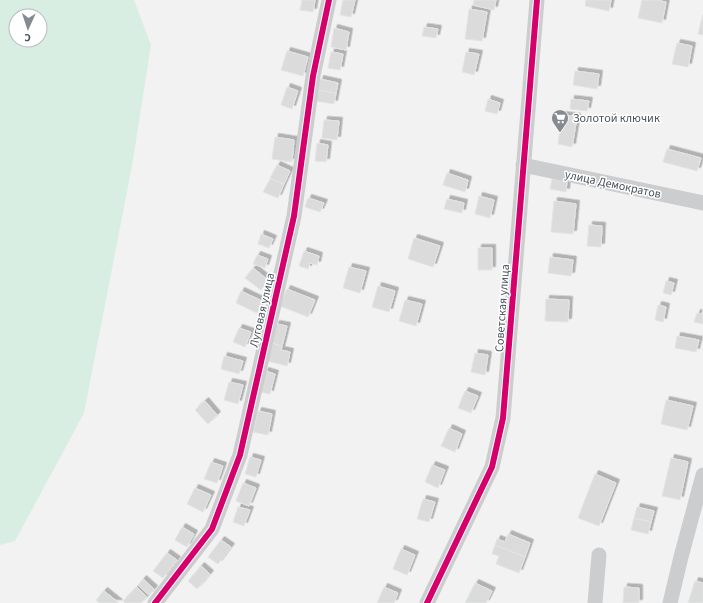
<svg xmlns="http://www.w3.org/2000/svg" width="703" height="603" font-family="'Source Sans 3',sans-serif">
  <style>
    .green { fill: #d9eee2; fill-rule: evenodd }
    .building { fill: #dbdbdc; stroke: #e3e4e4; filter: url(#shadow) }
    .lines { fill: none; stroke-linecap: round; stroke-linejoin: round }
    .minor { stroke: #cccdcf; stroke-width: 15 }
    .cycleway-casing { stroke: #fff; stroke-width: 8 }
    .cycleway { stroke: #d6006c; stroke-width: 6 }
    .labels { text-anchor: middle; stroke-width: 3; stroke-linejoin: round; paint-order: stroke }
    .poi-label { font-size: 12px; fill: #4a535c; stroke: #fff; text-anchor: start }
    .street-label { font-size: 12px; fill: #4a535c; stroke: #fff }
  </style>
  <defs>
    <filter id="shadow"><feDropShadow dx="3.5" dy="-3.5" stdDeviation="0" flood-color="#0004"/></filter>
  </defs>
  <rect width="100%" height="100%" fill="#f2f2f2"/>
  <!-- green -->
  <path class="green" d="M 0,0 L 134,0 L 151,45 L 132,166 L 84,413 L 15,541 L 0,545 ZM 16,16 L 40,16 L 40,40 L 16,40 Z"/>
  <!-- building -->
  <path class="building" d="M 302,0 L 315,0 L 313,12 L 300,10 Z
    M 343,0 L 355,0 L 351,17 L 340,15 Z
    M 474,0 L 496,0 L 494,10 L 473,5 Z
    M 586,0 L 611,0 L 609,11 L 585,6 Z
    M 642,0 L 656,0 L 666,2 L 662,23 L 638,18 Z
    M 469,9 L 487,12 L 482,41 L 465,39 Z
    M 703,14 L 703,35 L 698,34 Z
    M 424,27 L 438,29 L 436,38 L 422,36 Z
    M 334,28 L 349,32 L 346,50 L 331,47 Z
    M 677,43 L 692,46 L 688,67 L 672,64 Z
    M 287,51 L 308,57 L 303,76 L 281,70 Z
    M 331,52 L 343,54 L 340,70 L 328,68 Z
    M 466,52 L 479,54 L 474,75 L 462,72 Z
    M 575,71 L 599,74 L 597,89 L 573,85 Z
    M 320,79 L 338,83 L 336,93 L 318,90 Z
    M 287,87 L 298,91 L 292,109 L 281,105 Z
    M 318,90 L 336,93 L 334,104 L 316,101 Z
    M 488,99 L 500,103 L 497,114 L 485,111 Z
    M 571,99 L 589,101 L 587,111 L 570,109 Z
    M 562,115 L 577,117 L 572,147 L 558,144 Z
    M 324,120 L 339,121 L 337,140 L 322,138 Z
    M 275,137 L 294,140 L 292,162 L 272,159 Z
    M 317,143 L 328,145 L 326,162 L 315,161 Z
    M 667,149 L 701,158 L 697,171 L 663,162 Z
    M 277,165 L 290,171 L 284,184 L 270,178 Z
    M 447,173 L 468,180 L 465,192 L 443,185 Z
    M 270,179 L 284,184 L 278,198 L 263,192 Z
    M 552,179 L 567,181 L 566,192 L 550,189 Z
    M 479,196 L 494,200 L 490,218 L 475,214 Z
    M 308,198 L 324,203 L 320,212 L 305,207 Z
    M 447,199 L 464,203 L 462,213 L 444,209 Z
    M 554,201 L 576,204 L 573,234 L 551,232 Z
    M 589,225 L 602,226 L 601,247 L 587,246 Z
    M 261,234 L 273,239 L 269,248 L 258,244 Z
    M 414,238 L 440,246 L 433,267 L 408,259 Z
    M 478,248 L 492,248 L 492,270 L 478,270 Z
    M 304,251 L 319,256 L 317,265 L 310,263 L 308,269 L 299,266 Z
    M 257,255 L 268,259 L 265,268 L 253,264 Z
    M 550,257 L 573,260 L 571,276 L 548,273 Z
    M 349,267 L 366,271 L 360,293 L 343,288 Z
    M 253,268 L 268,280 L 261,290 L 245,278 Z
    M 666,281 L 674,283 L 671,295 L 663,293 Z
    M 378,286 L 395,291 L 389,312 L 372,307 Z
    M 287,289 L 315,300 L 308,317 L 280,306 Z
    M 241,291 L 262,301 L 257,313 L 236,303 Z
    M 546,299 L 569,300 L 568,322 L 545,321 Z
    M 405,300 L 422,304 L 416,326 L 399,321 Z
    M 658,305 L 666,307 L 663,322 L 655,320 Z
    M 703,310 L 703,324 L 694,322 L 697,313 L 702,314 Z
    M 276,324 L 287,326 L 282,346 L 271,343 Z
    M 239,328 L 251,332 L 245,347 L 233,342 Z
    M 677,336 L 699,340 L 696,352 L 675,348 Z
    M 271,343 L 282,346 L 281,350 L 290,352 L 287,366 L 267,361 Z
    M 475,353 L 488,355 L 485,375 L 471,372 Z
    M 224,356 L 243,361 L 239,374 L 221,369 Z
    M 265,371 L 275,374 L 270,394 L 260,392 Z
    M 229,382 L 243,385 L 238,404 L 224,400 Z
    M 465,391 L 478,396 L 471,413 L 458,408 Z
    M 666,400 L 693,406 L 687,430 L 661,424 Z
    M 205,401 L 217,415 L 208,424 L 195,410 Z
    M 258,411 L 272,414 L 268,435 L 253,432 Z
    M 449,428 L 462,434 L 455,452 L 441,446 Z
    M 250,457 L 261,460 L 256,477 L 245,474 Z
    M 671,458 L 688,462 L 680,500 L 662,496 Z
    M 211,462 L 223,466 L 217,483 L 204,479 Z
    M 432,465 L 445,470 L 438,488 L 425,482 Z
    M 595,474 L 616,483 L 599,526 L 578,518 Z
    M 243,483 L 256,488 L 249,506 L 236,501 Z
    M 195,488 L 211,495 L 203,512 L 187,504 Z
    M 423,499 L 435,502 L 429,522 L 417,519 Z
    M 238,507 L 250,510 L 244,526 L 233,522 Z
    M 637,507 L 654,511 L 651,522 L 634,518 Z
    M 634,518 L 651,522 L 648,534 L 631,530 Z
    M 182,527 L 194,534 L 187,547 L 175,540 Z
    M 508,534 L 530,543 L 525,557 L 495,545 L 497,539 L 505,542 Z
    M 221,540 L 231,547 L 218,564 L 208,557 Z
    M 495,545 L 525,557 L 519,573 L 496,564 L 499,556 L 492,554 Z
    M 401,549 L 415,555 L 407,575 L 393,569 Z
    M 167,553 L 177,560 L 163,578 L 153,571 Z
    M 201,566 L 210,574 L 197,589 L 188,581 Z
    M 143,579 L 154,589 L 149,595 L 138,585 Z
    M 695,581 L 703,583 L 703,603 L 688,603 Z
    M 475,583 L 492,591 L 486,603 L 465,603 Z
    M 137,587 L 147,597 L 141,603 L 125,603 L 123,601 Z
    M 384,587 L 398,593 L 394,603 L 377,603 Z
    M 624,587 L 639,588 L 639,603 L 623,603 Z
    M 104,591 L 119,603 L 99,603 L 96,600 Z"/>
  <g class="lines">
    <!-- minor -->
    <path class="minor" d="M 523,165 L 703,203
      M 155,603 L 212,529 L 240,455 L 294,216 L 313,76 L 329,0
      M 427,603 L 492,467 L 503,418 L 537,0
      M 595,603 L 599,555
      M 670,603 L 681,557 L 703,475"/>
    <!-- cycleway casing -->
    <g class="cycleway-casing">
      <path id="cycleway" d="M 155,603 L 212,529 L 240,455 L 294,216 L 313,76 L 329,0
        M 427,603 L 492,467 L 503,418 L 537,0"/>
    </g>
    <!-- cycleway -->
    <use href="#cycleway" class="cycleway"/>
  </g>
  <!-- icons -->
  <defs>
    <g id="supermarket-pin" transform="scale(0.9)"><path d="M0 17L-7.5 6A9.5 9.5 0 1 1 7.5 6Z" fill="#858b90" stroke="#fff"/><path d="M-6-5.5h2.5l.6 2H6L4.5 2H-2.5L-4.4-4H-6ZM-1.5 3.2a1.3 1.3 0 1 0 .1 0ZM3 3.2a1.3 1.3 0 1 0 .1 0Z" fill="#fff"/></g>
  </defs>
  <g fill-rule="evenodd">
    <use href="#supermarket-pin" x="560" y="118"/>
  </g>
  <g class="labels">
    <!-- poi labels -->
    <g class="poi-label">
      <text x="573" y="122">Золотой ключик</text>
    </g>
    <!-- street labels -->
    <g class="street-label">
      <text transform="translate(613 184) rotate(12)" y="4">улица Демократов</text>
      <text transform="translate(502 308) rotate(-86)" y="4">Советская улица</text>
      <text transform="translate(262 310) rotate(-77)" y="4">Луговая улица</text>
    </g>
  </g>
  <!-- north arrow -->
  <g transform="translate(28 28) rotate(183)"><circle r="19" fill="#ffffff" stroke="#b7babe"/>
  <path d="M0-3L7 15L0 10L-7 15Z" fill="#858b90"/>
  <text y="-6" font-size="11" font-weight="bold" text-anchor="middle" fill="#4a535c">С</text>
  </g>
</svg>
